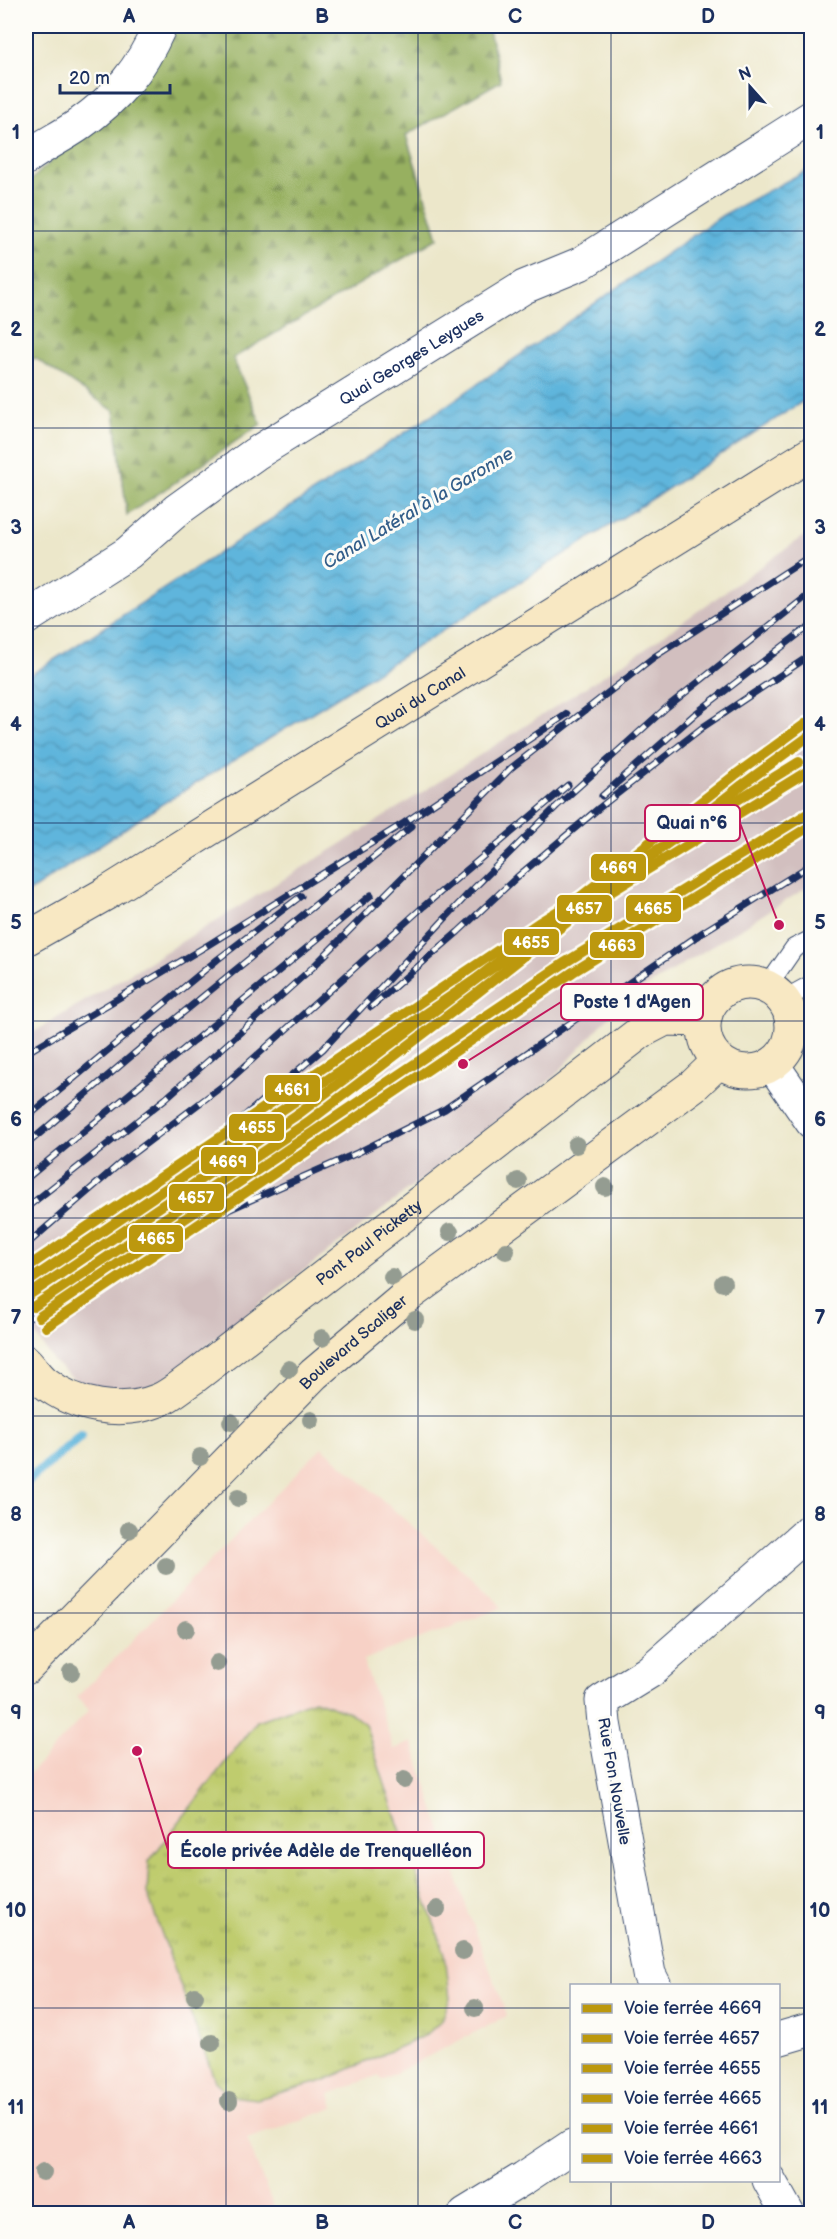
<svg xmlns="http://www.w3.org/2000/svg" width="837" height="2239" font-family="'Balsamiq Sans',sans-serif">
  <style>
    .built { fill: #f7d1c6 }
    .industrial { fill: #d2bfbf }
    .grass { fill: url(#grass-tufts); stroke: #6d7e66; stroke-width: 1.5 }
    .forest { fill: url(#forest-firs); stroke: #597060; stroke-width: 1.5 }
    .water { fill: url(#water-waves); stroke: #3d729d; stroke-width: 1.5 }
    .lines { fill: none; stroke-linecap: round; stroke-linejoin: round }
    .stream { stroke: #5fb5dc; stroke-width: 10 }
    .lane-casing { stroke: #3a4b6e; stroke-width: 20 }
    .street-casing { stroke: #3a4b6e; stroke-width: 35 }
    .secondary-casing { stroke: #3a4b6e; stroke-width: 35 }
    .lane { stroke: #fff; stroke-width: 18 }
    .street { stroke: #fff; stroke-width: 33 }
    .secondary { stroke: #f8e8c3; stroke-width: 33 }
    .rail-casing { stroke: #1b2f5e; stroke-width: 7 }
    .rail { stroke: #fdfcf7; stroke-width: 4.5; stroke-dasharray: 14; stroke-linecap: butt }
    .rail-1-casing { stroke: #fdfcf7; stroke-width: 15 }
    .rail-2-casing { stroke: #fdfcf7; stroke-width: 15 }
    .rail-3-casing { stroke: #fdfcf7; stroke-width: 15 }
    .rail-4-casing { stroke: #fdfcf7; stroke-width: 15 }
    .rail-5-casing { stroke: #fdfcf7; stroke-width: 15 }
    .rail-6-casing { stroke: #fdfcf7; stroke-width: 15 }
    .rail-1 { stroke: #bc980e; stroke-width: 10 }
    .rail-2 { stroke: #bc980e; stroke-width: 10 }
    .rail-3 { stroke: #bc980e; stroke-width: 10 }
    .rail-4 { stroke: #bc980e; stroke-width: 10 }
    .rail-5 { stroke: #bc980e; stroke-width: 10 }
    .rail-6 { stroke: #bc980e; stroke-width: 10 }
    .tree { fill: #949c91 }
    .grid { fill: none; stroke: #1b2f5e; stroke-width: 1.5; stroke-opacity: 0.55 }
    .labels { text-anchor: middle; stroke-width: 6; stroke-linejoin: round; paint-order: stroke }
    .street-label { font-size: 16px; fill: #1b2f5e; stroke: #fdfcf7 }
    .water-label { font-size: 18px; font-style: italic; fill: #335e8a; stroke: #fdfcf7 }
    .leader { fill: none; stroke: #c2185b; stroke-width: 2 }
    .callout-dot { fill: #c2185b; stroke: #fdfcf7; stroke-width: 2 }
    .callout { fill: #fdfcf7; stroke: #c2185b; stroke-width: 2 }
    .callout-label { font-size: 18px; text-anchor: middle; font-weight: bold; fill: #1b2f5e }
    .line-badge { stroke: #fdfcf7; stroke-width: 2 }
    .badge-label { font-size: 16px; text-anchor: middle; font-weight: bold; fill: #fff }
    .neatline { fill: none; stroke: #1b2f5e; stroke-width: 2 }
    .grid-label { font-size: 20px; text-anchor: middle; font-weight: bold; fill: #1b2f5e }
  </style>
  <defs>
    <pattern id="grass-tufts" width="24" height="20" patternUnits="userSpaceOnUse" patternTransform="scale(1.5)"><rect width="24" height="20" fill="#bfcc6e"/><path d="M3 7l-1-3M5 7V3M7 7l1-3M15 17l-1-3M17 17v-4M19 17l1-3" fill="none" stroke="#9aa65e"/></pattern>
    <pattern id="forest-firs" width="22" height="20" patternUnits="userSpaceOnUse" patternTransform="scale(1.5)"><rect width="22" height="20" fill="#97b061"/><path d="M5 1l3.5 6h-7zM16 11l3.5 6h-7z" fill="#7a9053"/></pattern>
    <pattern id="water-waves" width="16" height="10" patternUnits="userSpaceOnUse" patternTransform="scale(1.5)"><rect width="16" height="10" fill="#5fb5dc"/><path d="M0 5q4-4 8 0t8 0" fill="none" stroke="#4e94b6"/></pattern>
  </defs>
  <rect width="100%" height="100%" fill="#fdfcf7"/>
  <filter id="ink" filterUnits="userSpaceOnUse"><feTurbulence type="fractalNoise" baseFrequency=".0167" numOctaves="2"/><feDisplacementMap in="SourceGraphic" scale="12" xChannelSelector="R" yChannelSelector="G"/><feConvolveMatrix kernelMatrix="1 2 1 2 8 2 1 2 1" color-interpolation-filters="sRGB"/></filter>
  <filter id="wash" filterUnits="userSpaceOnUse"><feTurbulence type="fractalNoise" baseFrequency=".008" numOctaves="4" result="noise"/><feDisplacementMap in="SourceGraphic" scale="24" xChannelSelector="R" yChannelSelector="G"/><feGaussianBlur stdDeviation="1.35" result="paint"/><feColorMatrix in="noise" values="0 0 0 0 0 0 0 0 0 0 0 0 0 0 0 0 0 1.4 0 .05"/><feComposite in="paint" operator="in"/></filter>
  <g filter="url(#wash)">
    <rect width="100%" height="100%" fill="#ece7ca"/>
    <!-- built -->
    <path class="built" d="M 322,1447 L 494,1598 L 502,1608 L 363,1660 L 394,1749 L 412,1742 L 465,1903 L 507,2016 L 382,2080 L 379,2075 L 330,2094 L 334,2108 L 247,2139 L 276,2213 L 26,2213 L 26,1778 L 89,1710 L 77,1697 Z"/>
    <!-- industrial -->
    <path class="industrial" d="M 811,531 L 811,885 L 622,1002 L 553,1078 L 165,1378 L 141,1389 L 111,1392 L 77,1382 L 54,1362 L 26,1321 L 26,1037 L 346,841 L 637,654 Z"/>
    <!-- grass -->
    <path class="grass" d="M 314,1700 L 349,1712 L 365,1724 L 395,1815 L 445,1954 L 450,1998 L 442,2020 L 426,2035 L 323,2081 L 257,2099 L 231,2096 L 215,2081 L 147,1893 L 149,1861 L 257,1721 Z"/>
    <!-- forest -->
    <path class="forest" d="M 172,26 L 488,26 L 501,81 L 406,135 L 438,238 L 233,358 L 261,424 L 127,515 L 114,411 L 35,358 L 26,362 L 26,185 L 155,62 Z"/>
    <!-- water -->
    <path class="water" d="M 811,168 L 811,396 L 655,497 L 326,704 L 162,804 L 26,894 L 26,678 L 437,412 L 723,215 Z"/>
    <g class="lines">
      <!-- stream -->
      <path class="stream" d="M 26,1482 L 81,1436"/>
    </g>
  </g>
  <g filter="url(#ink)">
    <g class="lines">
      <!-- lane casing -->
      <g class="lane-casing">
        <path id="lane" d="M 767,987 L 794,948 L 812,939
          M 783,1000 L 812,984"/>
      </g>
      <!-- street casing -->
      <g class="street-casing">
        <g id="street">
          <path d="M 26,158 C 42,146 61,137 77,126 C 118,97 140,71 160,26"/>
          <path id="s1" d="M 26,618 L 128,553 L 177,510 L 255,454 L 524,287 L 580,264 L 812,117"/>
          <path d="M 772,1064 L 812,1122"/>
          <path d="M 655,1986 L 649,1974 L 604,1723 L 602,1701 L 649,1672 L 812,1529"/>
          <path d="M 778,2039 L 812,2029"/>
          <path d="M 769,2180 L 788,2214"/>
          <path d="M 465,2214 L 524,2178 L 572,2146"/>
        </g>
      </g>
      <!-- secondary casing -->
      <g class="secondary-casing">
        <g id="secondary">
          <path id="s2" d="M 26,939 L 107,893 L 812,453"/>
          <circle cx="748" cy="1027" r="44"/>
          <path id="s3" d="M 26,1362 C 32,1368 37,1376 44,1382 C 75,1407 122,1415 159,1400 C 171,1395 183,1384 194,1377 L 642,1031 L 665,1019 L 704,1020"/>
          <path id="s4" d="M 26,1668 L 314,1374 L 403,1299 L 694,1085 L 719,1061"/>
        </g>
      </g>
      <!-- lane -->
      <use href="#lane" class="lane"/>
      <!-- street -->
      <use href="#street" class="street"/>
      <!-- secondary -->
      <use href="#secondary" class="secondary"/>
      <!-- rail casing -->
      <g class="rail-casing">
        <path id="rail" d="M 602,796 L 695,714 L 800,633 L 812,626
          M 371,1007 L 458,932 L 517,877 L 599,808 L 703,727 L 812,654
          M 26,1053 L 208,945 L 404,823 L 567,714
          M 26,1118 L 218,959 L 301,896
          M 26,1145 L 174,1020 L 412,826
          M 26,1179 L 371,895
          M 26,1208 L 165,1099 L 243,1030 L 312,968 L 511,768 L 654,657 L 812,555
          M 26,1245 L 123,1161 L 225,1084 L 424,906 L 568,785
          M 26,1266 L 216,1140 L 323,1049 L 468,894 L 557,806 L 667,707 L 812,592
          M 26,1320 L 174,1234 L 357,1153 L 445,1109 L 703,932 L 812,864"/>
      </g>
      <!-- rail -->
      <use href="#rail" class="rail"/>
      <!-- rail-1 casing -->
      <g class="rail-1-casing">
        <path id="rail-1" d="M 26,1297 L 301,1112 L 470,984 L 735,775 L 812,719"/>
      </g>
      <!-- rail-2 casing -->
      <g class="rail-2-casing">
        <path id="rail-2" d="M 33,1307 L 308,1122 L 477,993 L 742,785 L 812,734"/>
      </g>
      <!-- rail-3 casing -->
      <g class="rail-3-casing">
        <path id="rail-3" d="M 26,1283 L 546,932 L 806,772"/>
      </g>
      <!-- rail-4 casing -->
      <g class="rail-4-casing">
        <path id="rail-4" d="M 39,1317 L 566,962 L 812,811"/>
      </g>
      <!-- rail-5 casing -->
      <g class="rail-5-casing">
        <path id="rail-5" d="M 26,1268 L 540,922 L 799,762"/>
      </g>
      <!-- rail-6 casing -->
      <g class="rail-6-casing">
        <path id="rail-6" d="M 46,1327 L 573,972 L 812,825"/>
      </g>
      <!-- rail-1 -->
      <use href="#rail-1" class="rail-1"/>
      <!-- rail-2 -->
      <use href="#rail-2" class="rail-2"/>
      <!-- rail-3 -->
      <use href="#rail-3" class="rail-3"/>
      <!-- rail-4 -->
      <use href="#rail-4" class="rail-4"/>
      <!-- rail-5 -->
      <use href="#rail-5" class="rail-5"/>
      <!-- rail-6 -->
      <use href="#rail-6" class="rail-6"/>
    </g>
    <!-- trees -->
    <g class="tree">
      <circle cx="576" cy="1145" r="9"/>
      <circle cx="518" cy="1181" r="9"/>
      <circle cx="605" cy="1187" r="9"/>
      <circle cx="450" cy="1232" r="9"/>
      <circle cx="506" cy="1251" r="9"/>
      <circle cx="392" cy="1277" r="9"/>
      <circle cx="723" cy="1283" r="9"/>
      <circle cx="415" cy="1320" r="9"/>
      <circle cx="322" cy="1338" r="9"/>
      <circle cx="289" cy="1369" r="9"/>
      <circle cx="311" cy="1420" r="9"/>
      <circle cx="231" cy="1422" r="9"/>
      <circle cx="200" cy="1457" r="9"/>
      <circle cx="238" cy="1498" r="9"/>
      <circle cx="129" cy="1530" r="9"/>
      <circle cx="166" cy="1566" r="9"/>
      <circle cx="186" cy="1629" r="9"/>
      <circle cx="217" cy="1663" r="9"/>
      <circle cx="71" cy="1672" r="9"/>
      <circle cx="404" cy="1780" r="9"/>
      <circle cx="437" cy="1909" r="9"/>
      <circle cx="463" cy="1951" r="9"/>
      <circle cx="195" cy="1996" r="9"/>
      <circle cx="475" cy="2008" r="9"/>
      <circle cx="212" cy="2043" r="9"/>
      <circle cx="229" cy="2101" r="9"/>
      <circle cx="43" cy="2172" r="9"/>
    </g>
  </g>
  <!-- grid -->
  <path class="grid" d="M 226,26 L 226,2214M 418,26 L 418,2214M 611,26 L 611,1986M 26,231 L 812,231M 26,428 L 812,428M 26,626 L 812,626M 26,823 L 812,823M 26,1021 L 812,1021M 26,1218 L 812,1218M 26,1416 L 812,1416M 26,1613 L 812,1613M 26,1811 L 812,1811M 26,2008 L 572,2008M 778,2008 L 812,2008M 611,2180 L 611,2214"/>
  <g class="labels">
    <!-- street labels -->
    <g class="street-label">
      <text dy="6" stroke="none"><textPath href="#s1" startOffset="466">Quai Georges Leygues</textPath></text>
      <text dy="6" stroke="none"><textPath href="#s2" startOffset="462">Quai du Canal</textPath></text>
      <text dy="6" stroke="none"><textPath href="#s3" startOffset="411">Pont Paul Picketty</textPath></text>
      <text dy="6" stroke="none"><textPath href="#s4" startOffset="462">Boulevard Scaliger</textPath></text>
      <text transform="translate(615 1781) rotate(80)" y="6">Rue Fon Nouvelle</text>
    </g>
    <!-- water labels -->
    <g class="water-label">
      <text transform="translate(418 508) rotate(-31)" y="6">Canal Latéral à la Garonne</text>
    </g>
  </g>
  <!-- callouts -->
  <path class="leader" d="M779 925L740 823M463 1064L561 1002M137 1751L168 1850"/>
  <g class="callout-dot">
    <circle cx="779" cy="925" r="6"/>
    <circle cx="463" cy="1064" r="6"/>
    <circle cx="137" cy="1751" r="6"/>
  </g>
  <g class="callout">
    <rect x="645" y="805" width="95" height="36" rx="6"/>
    <rect x="561" y="984" width="142" height="36" rx="6"/>
    <rect x="168" y="1832" width="316" height="36" rx="6"/>
  </g>
  <g class="callout-label">
    <text x="692" y="829">Quai n°6</text>
    <text x="632" y="1008">Poste 1 d'Agen</text>
    <text x="326" y="1857">École privée Adèle de Trenquelléon</text>
  </g>
  <g class="line-badge">
    <rect x="590" y="853" width="57" height="29" rx="6" fill="#bc980e"/>
    <rect x="625" y="894" width="57" height="29" rx="6" fill="#bc980e"/>
    <rect x="556" y="894" width="57" height="29" rx="6" fill="#bc980e"/>
    <rect x="503" y="928" width="57" height="28" rx="6" fill="#bc980e"/>
    <rect x="589" y="931" width="56" height="28" rx="6" fill="#bc980e"/>
    <rect x="264" y="1074" width="57" height="29" rx="6" fill="#bc980e"/>
    <rect x="228" y="1113" width="57" height="29" rx="6" fill="#bc980e"/>
    <rect x="200" y="1146" width="57" height="29" rx="6" fill="#bc980e"/>
    <rect x="168" y="1183" width="57" height="29" rx="6" fill="#bc980e"/>
    <rect x="128" y="1224" width="56" height="29" rx="6" fill="#bc980e"/>
  </g>
  <g class="badge-label">
    <text x="618" y="873">4669</text>
    <text x="653" y="914">4665</text>
    <text x="584" y="914">4657</text>
    <text x="531" y="948">4655</text>
    <text x="617" y="951">4663</text>
    <text x="292" y="1095">4661</text>
    <text x="257" y="1133">4655</text>
    <text x="228" y="1167">4669</text>
    <text x="196" y="1203">4657</text>
    <text x="156" y="1244">4665</text>
  </g>
  <!-- margin -->
  <rect width="837" height="2239" fill="none" stroke="#fdfcf7" stroke-width="66"/>
  <!-- legend -->
  <rect x="570" y="1984" width="210" height="198" fill="#fdfcf7" stroke="#a3aaba" stroke-width="1.5"/>
  <rect x="582" y="2004" width="30" height="9" fill="#bc980e" stroke="#a3aaba" stroke-width="1.5"/>
  <text x="624" y="2014" font-size="18" fill="#1b2f5e">Voie ferrée 4669</text>
  <rect x="582" y="2034" width="30" height="9" fill="#bc980e" stroke="#a3aaba" stroke-width="1.5"/>
  <text x="624" y="2044" font-size="18" fill="#1b2f5e">Voie ferrée 4657</text>
  <rect x="582" y="2064" width="30" height="9" fill="#bc980e" stroke="#a3aaba" stroke-width="1.5"/>
  <text x="624" y="2074" font-size="18" fill="#1b2f5e">Voie ferrée 4655</text>
  <rect x="582" y="2094" width="30" height="9" fill="#bc980e" stroke="#a3aaba" stroke-width="1.5"/>
  <text x="624" y="2104" font-size="18" fill="#1b2f5e">Voie ferrée 4665</text>
  <rect x="582" y="2124" width="30" height="9" fill="#bc980e" stroke="#a3aaba" stroke-width="1.5"/>
  <text x="624" y="2134" font-size="18" fill="#1b2f5e">Voie ferrée 4661</text>
  <rect x="582" y="2154" width="30" height="9" fill="#bc980e" stroke="#a3aaba" stroke-width="1.5"/>
  <text x="624" y="2164" font-size="18" fill="#1b2f5e">Voie ferrée 4663</text>
  <!-- north arrow -->
  <g transform="translate(750 87) rotate(339)" stroke="#fdfcf7" stroke-width="4.5" paint-order="stroke">
  <path d="M0-4.5L10 22L0 15L-10 22Z" fill="#1b2f5e"/>
  <text y="-9" font-size="16" font-weight="bold" text-anchor="middle" fill="#1b2f5e">N</text>
  </g>
  <!-- scale -->
  <path d="M60 84v9h110v-9" fill="none" stroke="#1b2f5e" stroke-width="3"/>
  <text x="69" y="84" font-size="18" fill="#1b2f5e" stroke="#fdfcf7" stroke-width="4.5" paint-order="stroke">20 m</text>
  <rect x="33" y="33" width="771" height="2173" class="neatline"/>
  <g class="grid-label">
    <text x="129" y="23">A</text>
    <text x="322" y="23">B</text>
    <text x="515" y="23">C</text>
    <text x="708" y="23">D</text>
    <text x="16" y="139">1</text>
    <text x="820" y="139">1</text>
    <text x="16" y="336">2</text>
    <text x="820" y="336">2</text>
    <text x="16" y="534">3</text>
    <text x="820" y="534">3</text>
    <text x="16" y="731">4</text>
    <text x="820" y="731">4</text>
    <text x="16" y="929">5</text>
    <text x="820" y="929">5</text>
    <text x="16" y="1126">6</text>
    <text x="820" y="1126">6</text>
    <text x="16" y="1324">7</text>
    <text x="820" y="1324">7</text>
    <text x="16" y="1521">8</text>
    <text x="820" y="1521">8</text>
    <text x="16" y="1719">9</text>
    <text x="820" y="1719">9</text>
    <text x="16" y="1917">10</text>
    <text x="820" y="1917">10</text>
    <text x="16" y="2114">11</text>
    <text x="820" y="2114">11</text>
    <text x="129" y="2229">A</text>
    <text x="322" y="2229">B</text>
    <text x="515" y="2229">C</text>
    <text x="708" y="2229">D</text>
  </g>
</svg>
